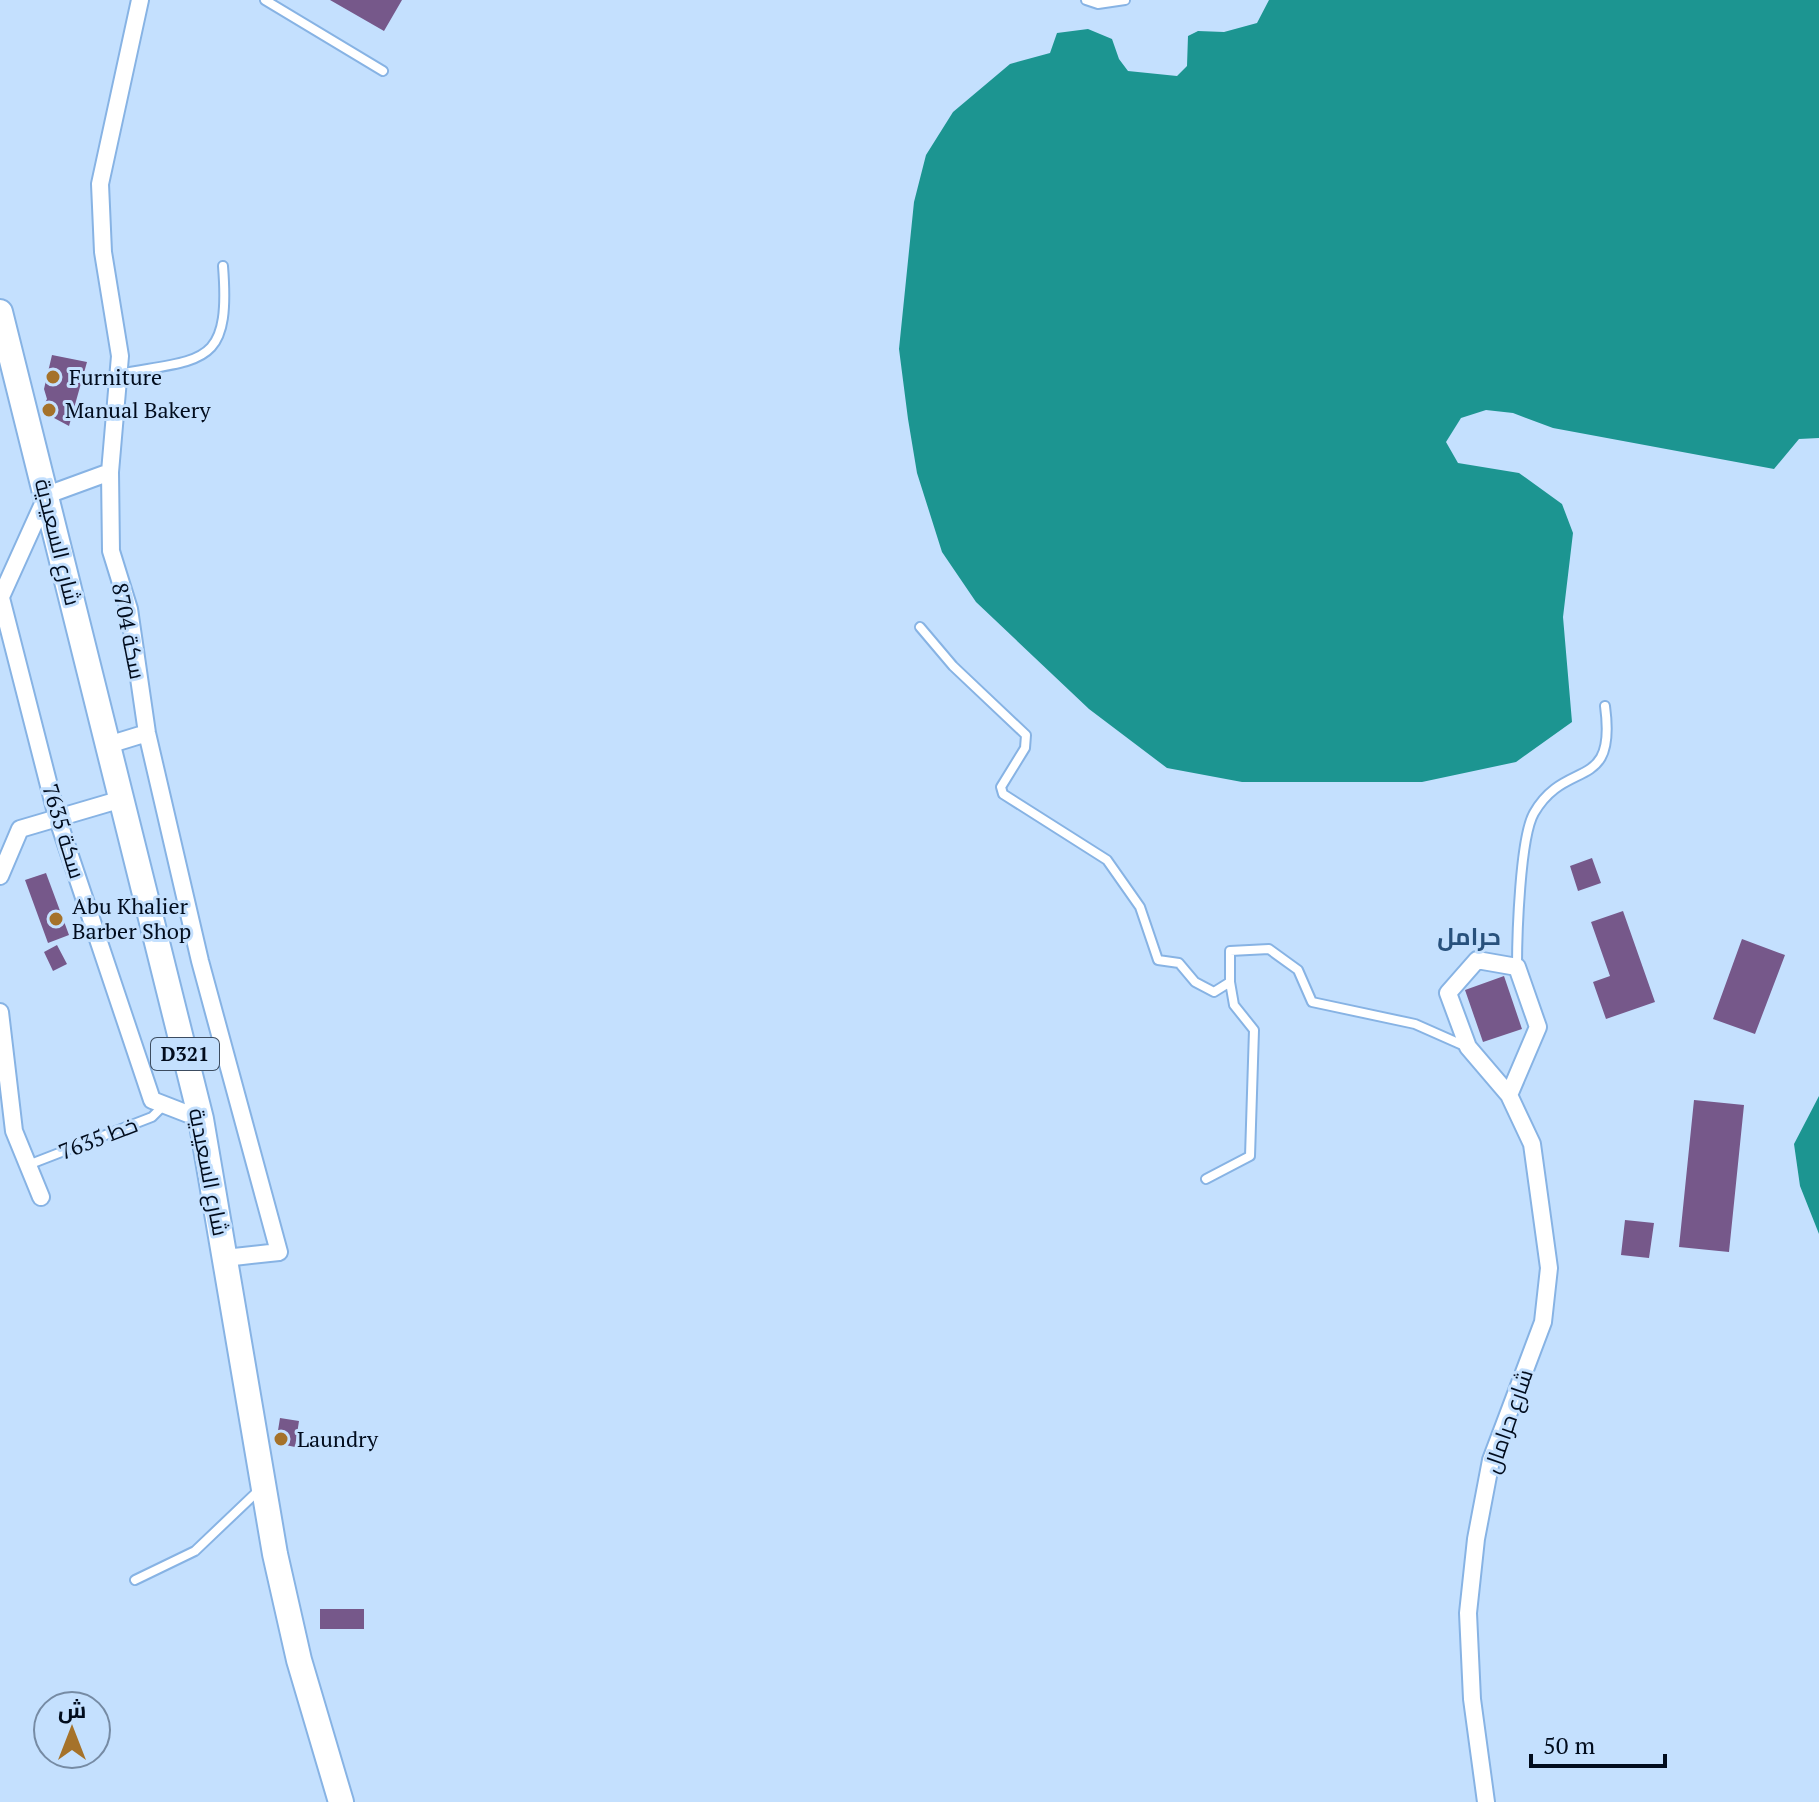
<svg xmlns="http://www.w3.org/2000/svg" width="1819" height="1802" font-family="'PT Serif',Cairo,serif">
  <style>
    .water { fill: #1c9591 }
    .building { fill: #76588a }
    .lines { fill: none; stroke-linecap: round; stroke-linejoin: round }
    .lane-casing { stroke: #87b3e4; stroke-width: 12 }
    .street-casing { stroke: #87b3e4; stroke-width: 20 }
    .primary-casing { stroke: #87b3e4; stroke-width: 28 }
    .lane { stroke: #fff; stroke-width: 8 }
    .street { stroke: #fff; stroke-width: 16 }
    .primary { stroke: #fff; stroke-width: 24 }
    .poi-dot { fill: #a5722a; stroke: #c4e0fe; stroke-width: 3 }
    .labels { text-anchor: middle; stroke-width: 6; stroke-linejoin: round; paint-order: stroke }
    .shield { fill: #c4e0fe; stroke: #3c4c60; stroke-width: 2 }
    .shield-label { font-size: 20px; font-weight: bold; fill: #010c1d }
    .poi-label { font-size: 22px; fill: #010c1d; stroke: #c4e0fe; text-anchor: start }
    .street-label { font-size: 22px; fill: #010c1d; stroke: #c4e0fe }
    .neighbourhood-label { font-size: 24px; font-weight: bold; fill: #28517c; stroke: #c4e0fe }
  </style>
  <rect width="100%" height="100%" fill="#c4e0fe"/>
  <!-- water -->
  <path class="water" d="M 1269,0 L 1819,0 L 1819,438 L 1799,439 L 1774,469 L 1553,428 L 1513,413 L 1486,410 L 1461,418 L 1446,442 L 1458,463 L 1519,473 L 1562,504 L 1573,533 L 1563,617 L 1572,722 L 1516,762 L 1422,782 L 1242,782 L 1167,768 L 1089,709 L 976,602 L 942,552 L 917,473 L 908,419 L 899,349 L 914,202 L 926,155 L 953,112 L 1010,64 L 1050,53 L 1057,33 L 1088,29 L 1112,39 L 1119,59 L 1128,71 L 1177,76 L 1187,66 L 1188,36 L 1198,31 L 1224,32 L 1257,23 Z
    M 1819,1096 L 1819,1234 L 1800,1186 L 1794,1144 Z"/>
  <!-- building -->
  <path class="building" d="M 330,0 L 402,0 L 384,31 Z
    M 52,355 L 87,362 L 69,426 L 41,411 L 47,399 L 44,389 Z
    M 1592,858 L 1601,883 L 1578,891 L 1570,866 Z
    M 46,873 L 69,935 L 48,943 L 25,880 Z
    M 1623,911 L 1655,1002 L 1606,1019 L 1593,982 L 1610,976 L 1591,922 Z
    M 1742,939 L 1785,955 L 1755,1034 L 1713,1019 Z
    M 57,945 L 67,964 L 53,971 L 44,952 Z
    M 1504,976 L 1522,1029 L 1483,1042 L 1465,990 Z
    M 1694,1100 L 1744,1105 L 1729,1252 L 1679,1247 Z
    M 1625,1220 L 1654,1223 L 1649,1258 L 1621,1255 Z
    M 280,1418 L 299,1421 L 295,1447 L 276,1443 Z
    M 320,1609 L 364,1609 L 364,1629 L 320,1629 Z"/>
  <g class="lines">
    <!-- lane casing -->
    <g class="lane-casing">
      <path id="lane" d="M 265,0 L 383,71
        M 1086,0 L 1098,4 L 1125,0
        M 119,374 C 203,358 231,368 223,266
        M 920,627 L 953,666 L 1026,735 L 1025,748 L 1001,787 L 1003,794 L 1107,860 L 1140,907 L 1158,960 L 1179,963 L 1195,982 L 1214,992 L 1230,982 L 1230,951 L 1269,949 L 1298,970 L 1312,1002 L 1415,1024 L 1467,1047
        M 1517,967 C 1517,936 1520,837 1534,813 C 1566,757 1617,794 1605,706
        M 28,1165 L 152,1117 L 164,1105
        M 1206,1179 L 1250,1156 L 1254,1030 L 1234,1005 L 1230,982
        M 135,1580 L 195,1551 L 259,1490"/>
    </g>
    <!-- street casing -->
    <g class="street-casing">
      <path id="street" d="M 140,0 L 100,184 L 103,252 L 120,356 L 110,472 L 111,551 L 129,609 L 147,733 L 200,961 L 279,1252 L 225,1258
        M 1,598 L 57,817 L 152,1100 L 201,1119
        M 0,599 L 47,495 L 110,472
        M 108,745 L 147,733
        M 0,876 L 20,829 L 122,799
        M 0,1012 L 14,1131 L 41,1197
        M 1486,1802 L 1472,1699 L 1468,1613 L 1476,1539 L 1491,1460 L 1543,1322 L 1549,1268 L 1532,1144 L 1509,1095 L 1468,1047 L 1448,993 L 1477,960 L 1517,967 L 1538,1027 L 1509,1095"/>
    </g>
    <!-- primary casing -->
    <g class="primary-casing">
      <path id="primary" d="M 0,312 L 201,1119 L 275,1554 L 299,1660 L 341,1802"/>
    </g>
    <!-- lane -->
    <use href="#lane" class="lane"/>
    <!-- street -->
    <use href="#street" class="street"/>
    <!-- primary -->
    <use href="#primary" class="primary"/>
  </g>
  <!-- markers -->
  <g class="poi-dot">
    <circle cx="53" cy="377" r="8"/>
    <circle cx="49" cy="410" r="8"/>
    <circle cx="56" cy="919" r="8"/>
    <circle cx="281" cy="1439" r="8"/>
  </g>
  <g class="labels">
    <!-- shield labels -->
    <rect class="shield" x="151" y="1038" width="68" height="32" rx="6"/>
    <g class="shield-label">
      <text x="185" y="1061">D321</text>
    </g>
    <!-- poi labels -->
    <g class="poi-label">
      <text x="69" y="385">Furniture</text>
      <text x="65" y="418">Manual Bakery</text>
      <text x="72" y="914">Abu Khalier<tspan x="72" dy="25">Barber Shop</tspan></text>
      <text x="297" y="1447">Laundry</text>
    </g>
    <!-- street labels -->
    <g class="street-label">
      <text transform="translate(58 542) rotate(76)" y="8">شارع السعيدية</text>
      <text transform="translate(129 631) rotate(79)" y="8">سكة 8704</text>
      <text transform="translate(64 831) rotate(73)" y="8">سكة 7635</text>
      <text transform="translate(98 1138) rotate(-21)" y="8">7635 خط</text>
      <text transform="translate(209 1172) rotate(79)" y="8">شارع السعيدية</text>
      <text transform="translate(1508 1421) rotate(-71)" y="8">شارع حرامال</text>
    </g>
    <!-- neighbourhood labels -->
    <g class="neighbourhood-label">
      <text x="1469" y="945">حرامل</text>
    </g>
  </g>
  <!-- north arrow -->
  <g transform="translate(72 1730)"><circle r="38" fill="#c4e0fe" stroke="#768ba4" stroke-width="2"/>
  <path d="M0-6L14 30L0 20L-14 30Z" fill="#a5722a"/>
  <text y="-12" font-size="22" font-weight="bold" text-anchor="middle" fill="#010c1d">ش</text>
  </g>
  <!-- scale -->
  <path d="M1531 1754v12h134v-12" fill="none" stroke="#010c1d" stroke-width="4"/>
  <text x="1543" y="1754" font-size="24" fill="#010c1d" stroke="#c4e0fe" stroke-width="6" paint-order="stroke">50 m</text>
</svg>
